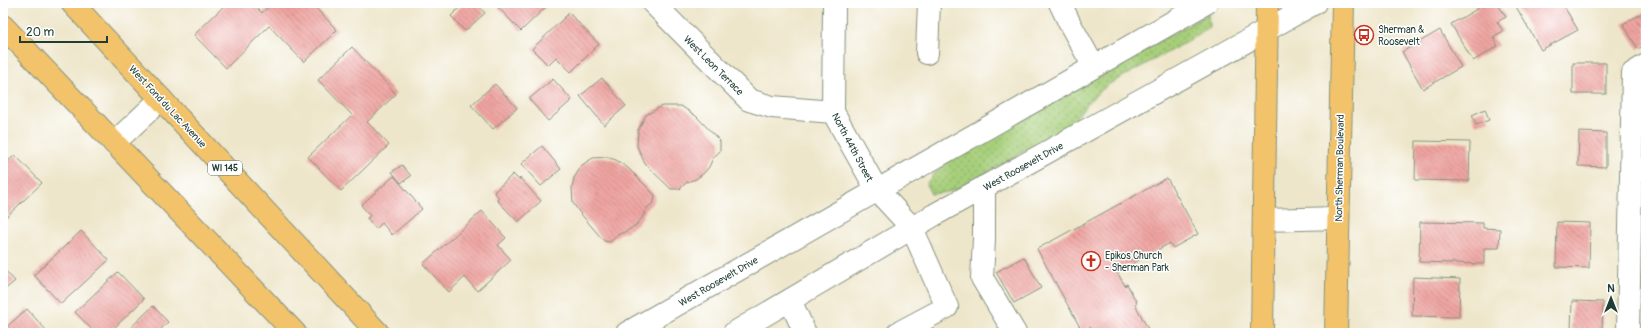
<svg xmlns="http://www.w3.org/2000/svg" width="1649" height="336" font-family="Pangolin,sans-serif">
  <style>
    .grass { fill: url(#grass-dots); stroke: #638657 }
    .building { fill: url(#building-back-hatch) }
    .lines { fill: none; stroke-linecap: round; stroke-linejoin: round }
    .minor-casing { stroke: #86927f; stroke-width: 24 }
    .major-casing { stroke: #86927f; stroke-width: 24 }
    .minor { stroke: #fff; stroke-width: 22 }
    .major { stroke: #f2c36a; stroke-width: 22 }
    .labels { text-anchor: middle; stroke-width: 3; stroke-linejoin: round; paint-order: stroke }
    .shield { fill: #fff; stroke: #627771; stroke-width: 1 }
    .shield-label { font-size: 9px; font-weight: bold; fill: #1f3d34 }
    .poi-label { font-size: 10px; fill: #1f3d34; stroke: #fff; text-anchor: start }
    .street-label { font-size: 10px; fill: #1f3d34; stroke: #fff }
  </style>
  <defs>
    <pattern id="grass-dots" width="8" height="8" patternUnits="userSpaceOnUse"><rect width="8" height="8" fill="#a7cf7a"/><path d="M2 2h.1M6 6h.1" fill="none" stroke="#87a965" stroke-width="1.8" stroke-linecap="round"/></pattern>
    <pattern id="building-back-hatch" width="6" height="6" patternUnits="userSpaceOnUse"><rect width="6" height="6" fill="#efa4a1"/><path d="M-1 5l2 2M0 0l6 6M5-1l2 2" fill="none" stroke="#c18784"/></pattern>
  </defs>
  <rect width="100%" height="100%" fill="#fff"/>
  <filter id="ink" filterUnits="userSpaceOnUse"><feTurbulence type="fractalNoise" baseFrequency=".025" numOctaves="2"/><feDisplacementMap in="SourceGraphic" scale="8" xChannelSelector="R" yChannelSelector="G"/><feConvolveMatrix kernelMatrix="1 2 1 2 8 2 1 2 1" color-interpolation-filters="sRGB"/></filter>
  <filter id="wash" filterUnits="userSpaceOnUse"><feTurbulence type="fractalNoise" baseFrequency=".012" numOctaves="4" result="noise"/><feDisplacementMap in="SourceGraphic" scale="16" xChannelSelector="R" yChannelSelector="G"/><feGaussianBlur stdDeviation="0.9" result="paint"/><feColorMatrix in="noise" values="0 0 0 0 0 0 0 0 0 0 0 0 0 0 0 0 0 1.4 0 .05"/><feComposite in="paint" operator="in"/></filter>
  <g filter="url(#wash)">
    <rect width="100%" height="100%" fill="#eee6ca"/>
    <!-- grass -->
    <path class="grass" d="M 1208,14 L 1209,27 L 1190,40 L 1109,84 L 1090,100 L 1073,121 L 1053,135 L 961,187 L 948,192 L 931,194 L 926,184 L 937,171 L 952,158 Z"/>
    <g id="blocks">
      <!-- building -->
      <path class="building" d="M 227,3 L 252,3 L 262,13 L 272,3 L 311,3 L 337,30 L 304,62 L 269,26 L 226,68 L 194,35 Z
        M 464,3 L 476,3 L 485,13 L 465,31 L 451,16 Z
        M 498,3 L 550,3 L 521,31 L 496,5 Z
        M 1477,3 L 1497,3 L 1506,17 L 1497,22 L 1503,31 L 1493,37 L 1498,46 L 1473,61 L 1451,24 L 1477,9 L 1475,4 Z
        M 1514,3 L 1562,3 L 1578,30 L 1541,50 Z
        M 1646,11 L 1646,44 L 1638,49 L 1623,24 Z
        M 569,13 L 599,44 L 571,72 L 556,57 L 548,65 L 532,49 Z
        M 1440,30 L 1461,67 L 1423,89 L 1402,52 Z
        M 352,47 L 396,94 L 367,122 L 389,145 L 341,191 L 308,157 L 352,115 L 318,80 Z
        M 1573,63 L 1606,63 L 1606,94 L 1573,94 Z
        M 602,78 L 626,106 L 604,125 L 580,96 Z
        M 553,79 L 572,100 L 548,121 L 529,99 Z
        M 495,84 L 517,108 L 493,129 L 471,105 Z
        M 1643,104 L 1646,104 L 1646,136 L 1643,136 Z
        M 662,106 L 681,106 L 696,116 L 720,141 L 720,151 L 713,158 L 709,167 L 704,173 L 696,179 L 687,182 L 680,189 L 671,189 L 645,164 L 637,146 L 638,130 L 646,115 Z
        M 1485,109 L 1489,120 L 1476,125 L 1472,115 Z
        M 1579,132 L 1606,133 L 1606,167 L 1578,166 Z
        M 1416,141 L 1470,142 L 1469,181 L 1415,180 Z
        M 542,146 L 561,169 L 541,186 L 521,164 Z
        M 15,155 L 42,183 L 3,220 L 3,166 Z
        M 606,157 L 616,160 L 628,168 L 655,195 L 654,202 L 646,209 L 642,218 L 636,225 L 627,231 L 619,234 L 610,242 L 604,241 L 580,213 L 573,203 L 572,188 L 574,178 L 582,165 L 593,158 Z
        M 402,165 L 411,176 L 401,183 L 392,172 Z
        M 513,174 L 519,180 L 520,178 L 541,201 L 518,222 L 497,200 L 499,198 L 494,192 Z
        M 394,176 L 422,209 L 392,235 L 382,223 L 376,229 L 367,218 L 370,216 L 361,205 Z
        M 1167,178 L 1198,234 L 1173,248 L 1170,243 L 1117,272 L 1125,286 L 1127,284 L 1137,303 L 1135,304 L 1150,333 L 1093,333 L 1090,327 L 1082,331 L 1037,249 Z
        M 482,211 L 506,238 L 498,245 L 511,260 L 477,291 L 465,277 L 449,292 L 423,264 Z
        M 1641,221 L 1646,221 L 1646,250 L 1640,250 Z
        M 1420,222 L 1483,223 L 1483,228 L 1500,229 L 1499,248 L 1484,248 L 1484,264 L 1419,262 Z
        M 1557,222 L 1590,223 L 1589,268 L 1556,267 Z
        M 81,231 L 109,260 L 61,304 L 34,275 Z
        M 1024,257 L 1041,288 L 1014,303 L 996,272 Z
        M 3,268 L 15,281 L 3,291 Z
        M 118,272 L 144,299 L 109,333 L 95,333 L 75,312 Z
        M 1640,276 L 1646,277 L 1646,305 L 1639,305 Z
        M 1413,277 L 1460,279 L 1459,317 L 1412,316 Z
        M 1572,301 L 1603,302 L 1602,331 L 1571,330 Z
        M 153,306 L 168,322 L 160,330 L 162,333 L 125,333 Z
        M 27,309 L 46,330 L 43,333 L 6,333 L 3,330 Z"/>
    </g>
  </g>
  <g filter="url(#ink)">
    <use href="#blocks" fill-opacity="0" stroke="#86927f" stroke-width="1"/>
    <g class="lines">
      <!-- minor casing -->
      <g class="minor-casing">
        <path id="minor" d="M 653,3 L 749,100 L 772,107 L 833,112
          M 834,3 L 833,112 L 877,190 L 912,228 L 947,307 L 898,333
          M 1060,3 L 1070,24 L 1094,67
          M 927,53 L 929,3
          M 114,143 L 161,99
          M 984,187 L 984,239 L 982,278 L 1015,333
          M 1264,220 L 1338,218
          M 790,300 L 805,333
          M 627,333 L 1206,3
          M 734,333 L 934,215 L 1315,3
          M 1628,333 L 1633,73 L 1646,65"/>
      </g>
      <!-- major casing -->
      <g class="major-casing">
        <path id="major" d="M 72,3 L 378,333
          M 3,26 L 295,333
          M 1262,333 L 1267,3
          M 1336,333 L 1343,3"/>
      </g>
      <!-- minor -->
      <use href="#minor" class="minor"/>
      <!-- major -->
      <use href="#major" class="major"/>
    </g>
  </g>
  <!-- icons -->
  <defs>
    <g id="bus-ring" transform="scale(1)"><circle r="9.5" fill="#fff" stroke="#c8321e" stroke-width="1.5"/><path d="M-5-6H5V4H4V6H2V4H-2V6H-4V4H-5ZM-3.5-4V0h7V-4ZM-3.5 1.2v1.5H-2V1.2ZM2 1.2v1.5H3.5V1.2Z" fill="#c8321e"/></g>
    <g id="church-ring" transform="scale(1)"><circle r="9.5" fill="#fff" stroke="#c8321e" stroke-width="1.5"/><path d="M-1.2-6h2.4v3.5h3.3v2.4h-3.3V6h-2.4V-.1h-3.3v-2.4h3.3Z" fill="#c8321e"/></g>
  </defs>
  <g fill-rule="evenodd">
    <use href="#bus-ring" x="1364" y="35"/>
    <use href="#church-ring" x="1091" y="261"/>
  </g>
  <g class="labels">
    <!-- shield labels -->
    <rect class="shield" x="208" y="161" width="34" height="14" rx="3"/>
    <g class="shield-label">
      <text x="225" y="171">WI 145</text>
    </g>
    <!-- poi labels -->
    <g class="poi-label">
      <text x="1378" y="33">Sherman &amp;<tspan x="1378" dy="12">Roosevelt</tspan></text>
      <text x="1105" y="259">Epikos Church<tspan x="1105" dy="12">- Sherman Park</tspan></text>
    </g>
    <!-- street labels -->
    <g class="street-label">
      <text transform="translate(714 65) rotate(45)" y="4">West Leon Terrace</text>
      <text transform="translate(168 106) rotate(47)" y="4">West Fond du Lac Avenue</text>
      <text transform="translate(853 147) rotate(62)" y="4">North 44th Street</text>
      <text transform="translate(1023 166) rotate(-29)" y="4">West Roosevelt Drive</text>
      <text transform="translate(1339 168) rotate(-89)" y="4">North Sherman Boulevard</text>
      <text transform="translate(718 281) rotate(-30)" y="4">West Roosevelt Drive</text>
    </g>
  </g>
  <!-- margin -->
  <rect width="1649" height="336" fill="none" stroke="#fff" stroke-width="16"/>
  <!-- north arrow -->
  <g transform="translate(1611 298)" stroke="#ffffff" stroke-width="3" paint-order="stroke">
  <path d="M0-3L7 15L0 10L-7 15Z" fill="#1f3d34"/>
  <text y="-6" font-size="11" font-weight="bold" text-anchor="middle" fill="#1f3d34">N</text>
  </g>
  <!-- scale -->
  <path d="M20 36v6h87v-6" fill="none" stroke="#1f3d34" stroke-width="2"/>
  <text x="26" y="36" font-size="12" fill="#1f3d34" stroke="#ffffff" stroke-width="3" paint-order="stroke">20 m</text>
</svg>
